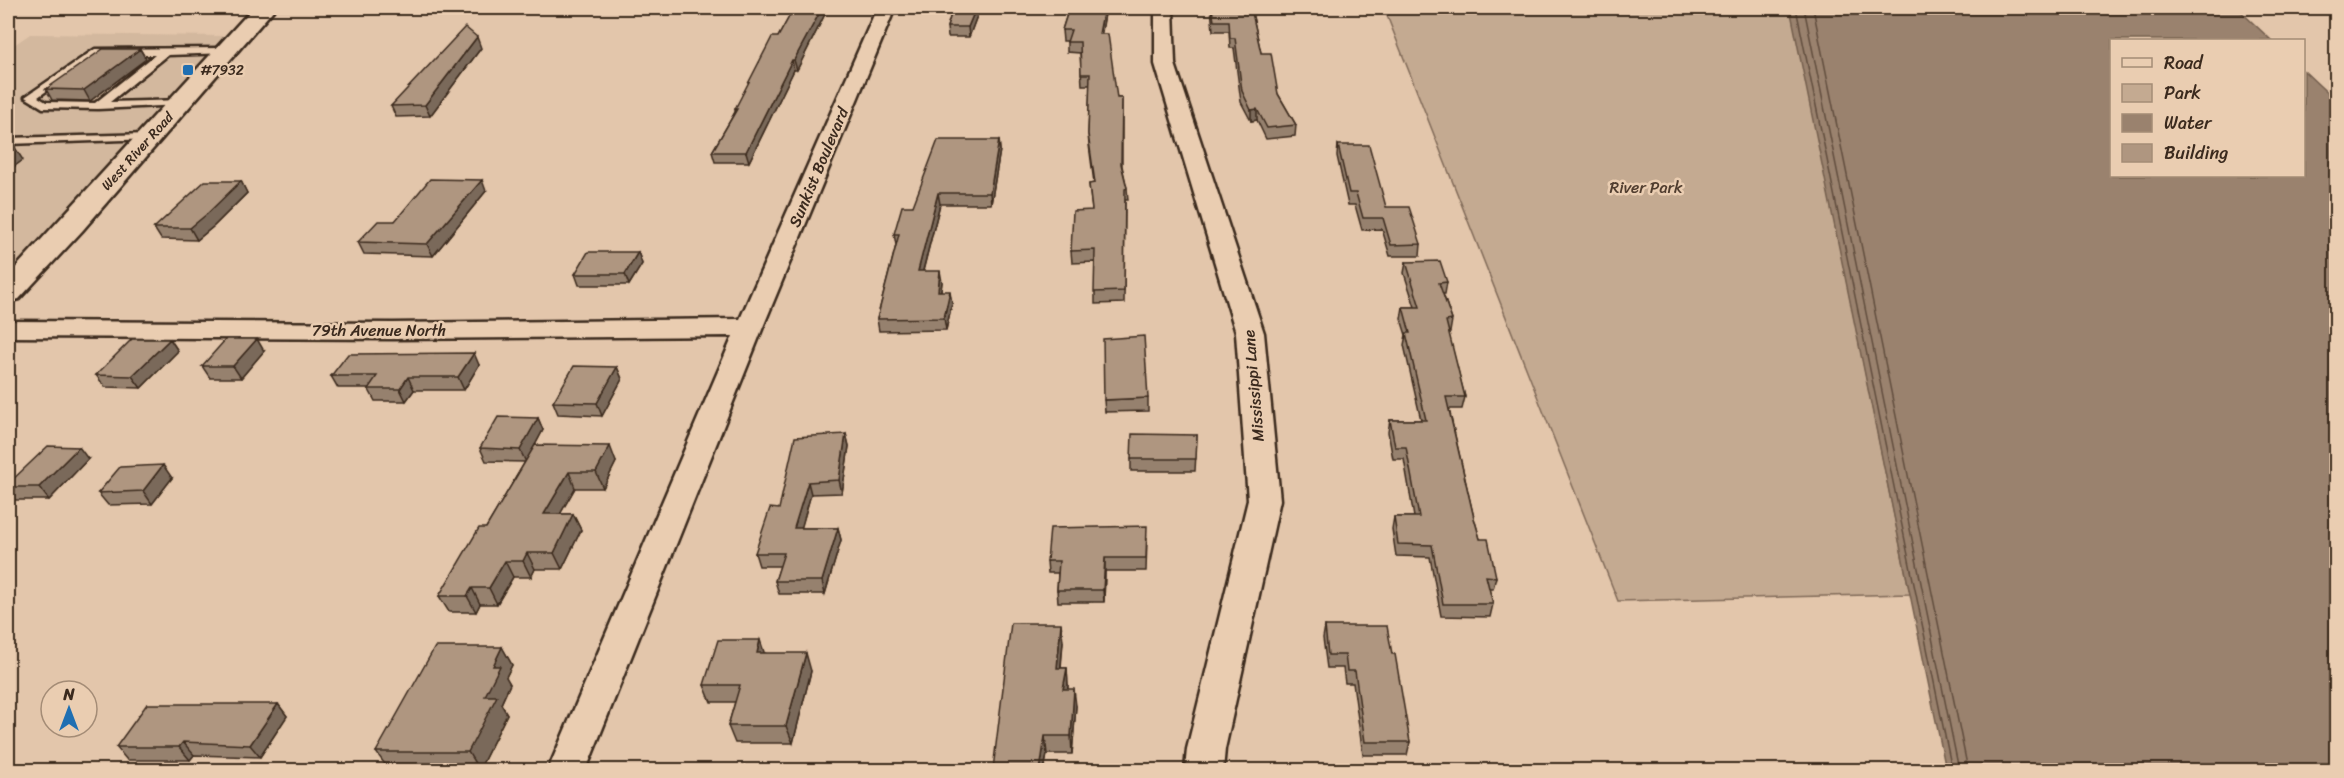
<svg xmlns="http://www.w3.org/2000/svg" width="2344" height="778" font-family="Sriracha,sans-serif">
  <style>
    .built { fill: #d3b89e }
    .green { fill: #c4aa91; stroke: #806a58; stroke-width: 1.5 }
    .water { fill: #9a826e; stroke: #745f4e; stroke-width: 1.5 }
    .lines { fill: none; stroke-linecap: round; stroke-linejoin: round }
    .shore { stroke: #614d3e; stroke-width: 1.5 }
    .lane-casing { stroke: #3b2a1e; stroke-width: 5 }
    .street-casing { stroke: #3b2a1e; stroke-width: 5 }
    .secondary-casing { stroke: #3b2a1e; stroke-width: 5 }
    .lane { fill: #eacdb1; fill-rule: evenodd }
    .street { fill: #eacdb1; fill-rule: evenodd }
    .secondary { fill: #eacdb1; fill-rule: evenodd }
    .wall { fill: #96816e; stroke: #3b2a1e; stroke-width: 1.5 }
    .shaded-wall { fill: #7a695a; stroke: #3b2a1e; stroke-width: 1.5 }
    .building { fill: #af9680; stroke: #3b2a1e; stroke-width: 1.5 }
    .poi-dot { fill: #1f6fb2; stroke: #eacdb1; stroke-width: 2 }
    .labels { text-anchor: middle; stroke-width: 5; stroke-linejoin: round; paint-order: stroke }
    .far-poi-label { font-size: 14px; fill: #3b2a1e; stroke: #eacdb1; text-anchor: start }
    .far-street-label { font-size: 14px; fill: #3b2a1e; stroke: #eacdb1 }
    .street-label { font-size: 16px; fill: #3b2a1e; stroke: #eacdb1 }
    .park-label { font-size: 16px; fill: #503d2f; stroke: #eacdb1 }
  </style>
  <rect width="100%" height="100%" fill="#e3c6ab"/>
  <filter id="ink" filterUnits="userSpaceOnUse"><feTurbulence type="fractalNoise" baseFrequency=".0167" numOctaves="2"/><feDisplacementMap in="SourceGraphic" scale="12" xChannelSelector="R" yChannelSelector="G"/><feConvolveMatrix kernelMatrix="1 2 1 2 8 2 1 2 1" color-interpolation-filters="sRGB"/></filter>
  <g filter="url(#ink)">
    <!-- built -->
    <path class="built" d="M 30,34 L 227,36 L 8,275 L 8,49 Z"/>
    <!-- green -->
    <path class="green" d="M 1384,8 L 1791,8 L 1910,594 L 1618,601 Z"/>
    <!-- water -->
    <path class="water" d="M 1790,8 L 2237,8 L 2271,40 L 2112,40 L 2112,176 L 2304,176 L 2304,71 L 2336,101 L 2336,770 L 1946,770 Z"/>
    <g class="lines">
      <!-- shore -->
      <path class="shore" d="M 1796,8 L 1952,770
        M 1804,8 L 1959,770
        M 1813,8 L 1968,770"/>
      <!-- lane casing -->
      <g class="lane-casing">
        <path id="lane" d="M 225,48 L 230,51 L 229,53 L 168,55 L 110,102 L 185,100 L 187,102 L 181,105 L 98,109 L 43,108 L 25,97 L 95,49 ZM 97,55 L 155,55 L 95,103 L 46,102 L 38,97 Z
          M 149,134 L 155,137 L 153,139 L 8,144 L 8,138 Z"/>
      </g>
      <!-- street casing -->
      <g class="street-casing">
        <path id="street" d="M 877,8 L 895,8 L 763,327 L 586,770 L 548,770 L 733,336 L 393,339 L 8,337 L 8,321 L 393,323 L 740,319 Z
          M 1155,8 L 1173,8 L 1175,64 L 1264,333 L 1280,500 L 1225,749 L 1223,770 L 1185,770 L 1187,749 L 1248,500 L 1236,333 L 1155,64 Z"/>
      </g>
      <!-- secondary casing -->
      <g class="secondary-casing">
        <path id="secondary" d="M 253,8 L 275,8 L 82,231 L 19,299 L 8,302 L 8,276 Z"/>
      </g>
      <!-- lane -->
      <use href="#lane" class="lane"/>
      <!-- street -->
      <use href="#street" class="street"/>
      <!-- secondary -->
      <use href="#secondary" class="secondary"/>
    </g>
    <!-- wall -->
    <path class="wall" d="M 794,8 L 828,8 L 797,70 L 794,70 L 749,162 L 715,162 L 712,152 L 735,112 L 735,109 L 778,37 Z
      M 953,8 L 984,8 L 982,13 L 978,13 L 969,37 L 948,37 L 947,27 Z
      M 1069,8 L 1106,8 L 1101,34 L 1117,98 L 1122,98 L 1122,166 L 1127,188 L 1128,200 L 1125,200 L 1124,303 L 1095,304 L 1095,262 L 1072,263 L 1071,251 L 1092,210 L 1089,184 L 1094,183 L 1089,145 L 1088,134 L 1090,85 L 1082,85 L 1080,53 L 1067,52 L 1067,41 L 1063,41 L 1062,30 Z
      M 1211,8 L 1251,8 L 1261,53 L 1278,94 L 1296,125 L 1295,136 L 1266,139 L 1257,120 L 1251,121 L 1241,102 L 1234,48 L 1230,48 L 1229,31 L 1213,31 Z
      M 481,48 L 430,116 L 396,117 L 391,106 Z
      M 140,49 L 146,59 L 90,101 L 52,100 L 46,89 Z
      M 999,140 L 1000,150 L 991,204 L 940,204 L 923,271 L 942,282 L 941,291 L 952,303 L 946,330 L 879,331 L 877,319 L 896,245 L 894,234 L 913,206 Z
      M 1338,145 L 1386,207 L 1421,244 L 1420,256 L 1390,256 L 1382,229 L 1362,230 L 1355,205 L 1348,205 L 1337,156 Z
      M 241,181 L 247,193 L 214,226 L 197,240 L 161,239 L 154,228 Z
      M 486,191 L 433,256 L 364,254 L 358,242 L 395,221 Z
      M 638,252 L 642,264 L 629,285 L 579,285 L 575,274 Z
      M 1406,262 L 1447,282 L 1445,294 L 1443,294 L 1452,320 L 1450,332 L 1448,332 L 1465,397 L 1462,409 L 1449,409 L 1474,518 L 1480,539 L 1496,577 L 1493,589 L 1489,589 L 1493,604 L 1490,617 L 1441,616 L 1430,557 L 1396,556 L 1392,529 L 1394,517 L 1414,517 L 1404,459 L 1393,459 L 1388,432 L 1390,420 L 1421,420 L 1404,345 L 1406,335 L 1401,319 L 1403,307 L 1415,307 L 1404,273 Z
      M 170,339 L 178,351 L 141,388 L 105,387 L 96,375 Z
      M 264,351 L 241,378 L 210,378 L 202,366 Z
      M 479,365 L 464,390 L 414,390 L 406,401 L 375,401 L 368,388 L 338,388 L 331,376 Z
      M 617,367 L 622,379 L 602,416 L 558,414 L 553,402 Z
      M 1148,398 L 1148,411 L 1105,412 L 1104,400 Z
      M 538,418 L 543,430 L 535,445 L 616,462 L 603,488 L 575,488 L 560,514 L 573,514 L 581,530 L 562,569 L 535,569 L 531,577 L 513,577 L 497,604 L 480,604 L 476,612 L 449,612 L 439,596 L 486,528 L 525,462 L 486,461 L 480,448 Z
      M 846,434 L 849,446 L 842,493 L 811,494 L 801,528 L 838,528 L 841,540 L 825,594 L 779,594 L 775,581 L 780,566 L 759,566 L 755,553 L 779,509 Z
      M 1197,435 L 1195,471 L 1131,471 L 1131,459 Z
      M 88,459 L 49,500 L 15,500 L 8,491 L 8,484 Z
      M 172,478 L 152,504 L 108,505 L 98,493 Z
      M 1147,539 L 1146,571 L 1105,571 L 1104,602 L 1058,602 L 1057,590 L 1058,573 L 1048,573 L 1047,561 Z
      M 1325,626 L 1392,654 L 1410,742 L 1407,755 L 1363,755 L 1353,683 L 1345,683 L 1343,668 L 1327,668 L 1323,638 Z
      M 1063,641 L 1061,668 L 1067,668 L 1068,689 L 1076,706 L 1072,754 L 1047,754 L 1044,771 L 986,771 L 993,769 Z
      M 502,647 L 512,665 L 506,677 L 510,684 L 501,704 L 507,714 L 479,770 L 389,770 L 376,752 Z
      M 765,653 L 811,671 L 793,743 L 735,743 L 728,726 L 735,702 L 711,702 L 704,685 Z
      M 278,704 L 287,716 L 260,757 L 194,755 L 190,760 L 127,760 L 116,747 Z"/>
    <!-- shaded-wall -->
    <path class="shaded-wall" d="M 822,8 L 828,8 L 797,70 L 794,60 Z
      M 976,8 L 977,8 L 978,13 L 969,37 L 968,27 Z
      M 1104,8 L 1106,8 L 1100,44 L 1099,34 Z
      M 477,37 L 481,48 L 430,116 L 425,105 Z
      M 140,49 L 146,59 L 90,101 L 84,90 Z
      M 792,60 L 794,70 L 749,162 L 746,152 Z
      M 1257,109 L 1257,120 L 1251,121 L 1251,110 Z
      M 999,140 L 1000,150 L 991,204 L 990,193 Z
      M 12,143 L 23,160 L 8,171 L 8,147 Z
      M 482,180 L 486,191 L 433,256 L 427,244 Z
      M 241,181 L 247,193 L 214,226 L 197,240 L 190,228 Z
      M 938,193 L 940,204 L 920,282 L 918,271 Z
      M 638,252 L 642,264 L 629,285 L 625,274 Z
      M 940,271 L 942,282 L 939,303 L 938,291 Z
      M 950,291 L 952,303 L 946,330 L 944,318 Z
      M 170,339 L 178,351 L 141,388 L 132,376 Z
      M 257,339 L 264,351 L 241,378 L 233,366 Z
      M 474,353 L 479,365 L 464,390 L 458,377 Z
      M 617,367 L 622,379 L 602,416 L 597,403 Z
      M 408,377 L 414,390 L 406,401 L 400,389 Z
      M 538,418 L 543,430 L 526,462 L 520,450 Z
      M 846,434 L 849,446 L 842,493 L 839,480 Z
      M 610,446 L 616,462 L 603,488 L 596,472 Z
      M 79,447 L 88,459 L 49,500 L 39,487 Z
      M 163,465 L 172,478 L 152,504 L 143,491 Z
      M 569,472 L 575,488 L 551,530 L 544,514 Z
      M 808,482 L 811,494 L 798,540 L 794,528 Z
      M 573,514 L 581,530 L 562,569 L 554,553 Z
      M 838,528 L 841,540 L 825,594 L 822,581 Z
      M 527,553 L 535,569 L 531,577 L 523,561 Z
      M 1105,558 L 1105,571 L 1104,602 L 1103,590 Z
      M 505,561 L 513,577 L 497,604 L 489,588 Z
      M 472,588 L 480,604 L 476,612 L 467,596 Z
      M 1061,623 L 1063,641 L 1059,686 L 1057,668 Z
      M 760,640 L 766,658 L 757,653 Z
      M 502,647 L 512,665 L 506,677 L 510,684 L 501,704 L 507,714 L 479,770 L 468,752 L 485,696 L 493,666 Z
      M 806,653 L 811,671 L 793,743 L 786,726 Z
      M 1067,668 L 1068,686 L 1065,706 L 1063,689 Z
      M 1074,689 L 1076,706 L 1072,754 L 1071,736 Z
      M 278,704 L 287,716 L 260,757 L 250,745 Z
      M 1045,736 L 1047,754 L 1044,771 L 1040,771 Z
      M 183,742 L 194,755 L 190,760 L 179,747 Z"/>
    <!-- building -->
    <path class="building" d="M 794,8 L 822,8 L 794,60 L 792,60 L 746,152 L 712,152 L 737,109 L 735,109 L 772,37 L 778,37 Z
      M 953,8 L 976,8 L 968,27 L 947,27 Z
      M 1069,8 L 1104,8 L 1099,34 L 1108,34 L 1117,98 L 1122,98 L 1121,164 L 1127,188 L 1125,189 L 1124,291 L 1094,292 L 1095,250 L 1071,251 L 1073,211 L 1092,210 L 1089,184 L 1095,183 L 1088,134 L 1090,74 L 1081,74 L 1080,42 L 1067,42 L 1071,30 L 1062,30 Z
      M 1212,8 L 1251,8 L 1261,53 L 1271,53 L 1278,94 L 1296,125 L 1267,128 L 1257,109 L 1251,110 L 1242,91 L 1235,38 L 1230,38 L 1229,21 L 1214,21 Z
      M 465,27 L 477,37 L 425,105 L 391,106 Z
      M 103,49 L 140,49 L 84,90 L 46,89 Z
      M 938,140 L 999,140 L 990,193 L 938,193 L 918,271 L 940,271 L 938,291 L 950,291 L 944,318 L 877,319 L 899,234 L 894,234 L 902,206 L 913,206 Z
      M 1338,145 L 1369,145 L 1386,207 L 1409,207 L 1421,244 L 1391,245 L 1383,218 L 1363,218 L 1356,193 L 1349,193 Z
      M 430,179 L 482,180 L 427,244 L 358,242 L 378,221 L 395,221 Z
      M 205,181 L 241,181 L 207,214 L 190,228 L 154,228 Z
      M 588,252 L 638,252 L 625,274 L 575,274 Z
      M 1440,261 L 1447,282 L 1439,283 L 1452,320 L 1446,321 L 1465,397 L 1446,397 L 1474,518 L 1480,539 L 1488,539 L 1496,577 L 1486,576 L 1493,604 L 1443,604 L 1432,545 L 1398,544 L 1394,517 L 1419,517 L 1406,447 L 1395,447 L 1390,420 L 1426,420 L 1406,333 L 1410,333 L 1403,307 L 1420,307 L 1406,262 Z
      M 1144,336 L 1148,398 L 1104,400 L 1103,339 Z
      M 132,339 L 170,339 L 132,376 L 96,375 Z
      M 226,339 L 257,339 L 233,366 L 202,366 Z
      M 474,353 L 458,377 L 408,377 L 400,389 L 368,389 L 377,376 L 331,376 L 348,354 Z
      M 574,366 L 617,367 L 597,403 L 553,402 Z
      M 498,417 L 538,418 L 520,450 L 480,448 Z
      M 846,434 L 839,480 L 808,482 L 794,528 L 838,528 L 822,581 L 775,581 L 784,553 L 755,553 L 770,508 L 779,509 L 795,437 Z
      M 1132,434 L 1197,435 L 1196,459 L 1131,459 Z
      M 535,445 L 610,446 L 596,472 L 569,472 L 544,514 L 573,514 L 554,553 L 527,553 L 523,561 L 505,561 L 489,588 L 472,588 L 467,596 L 439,596 L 479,528 L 486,528 Z
      M 48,446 L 79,447 L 39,487 L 8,487 L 8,484 Z
      M 163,465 L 143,491 L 98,493 L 120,467 Z
      M 1147,526 L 1146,558 L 1105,558 L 1103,590 L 1057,590 L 1059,561 L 1047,561 L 1050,528 Z
      M 1011,623 L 1061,623 L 1057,668 L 1067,668 L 1063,689 L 1074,689 L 1071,736 L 1045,736 L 1040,771 L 986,771 L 986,769 L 993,769 Z
      M 1325,626 L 1387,626 L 1392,654 L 1395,654 L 1410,742 L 1365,742 L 1355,671 L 1347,671 L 1345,655 L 1328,655 Z
      M 718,640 L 760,640 L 757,653 L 806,653 L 786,726 L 728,726 L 740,685 L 704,685 Z
      M 435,647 L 502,647 L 493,666 L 500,666 L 485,696 L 497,696 L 468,752 L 376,752 Z
      M 147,704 L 278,704 L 250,745 L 183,742 L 179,747 L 116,747 Z
      M 717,769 L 755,771 L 717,771 Z"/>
  </g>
  <!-- markers -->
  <rect class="poi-dot" x="182" y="64" width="12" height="12" rx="3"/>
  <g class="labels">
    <!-- far-poi labels -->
    <g class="far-poi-label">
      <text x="200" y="75">#7932</text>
    </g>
    <!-- far-street labels -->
    <g class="far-street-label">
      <text transform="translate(137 151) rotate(-48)" y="5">West River Road</text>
    </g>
    <!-- street labels -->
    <g class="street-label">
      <text transform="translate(818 167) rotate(-67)" y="6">Sunkist Boulevard</text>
      <text x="379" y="336">79th Avenue North</text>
      <text transform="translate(1253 386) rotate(-95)" y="6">Mississippi Lane</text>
    </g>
    <!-- park labels -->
    <g class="park-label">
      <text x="1646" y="193">River Park</text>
    </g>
  </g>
  <!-- margin -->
  <rect width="2344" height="778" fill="none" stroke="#eacdb1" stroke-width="30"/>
  <rect x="15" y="15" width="2314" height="748" fill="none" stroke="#3b2a1e" stroke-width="2" filter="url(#ink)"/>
  <!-- legend -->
  <rect x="2110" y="39" width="195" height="138" fill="#eacdb1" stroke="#a48c76" stroke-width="1.5"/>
  <rect x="2122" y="58" width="30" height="9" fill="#eacdb1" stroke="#a48c76" stroke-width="1.5"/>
  <text x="2164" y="69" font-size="18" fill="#3b2a1e">Road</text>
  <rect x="2122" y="84" width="30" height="18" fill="#c4aa91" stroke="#a48c76" stroke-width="1.5"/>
  <text x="2164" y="99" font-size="18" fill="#3b2a1e">Park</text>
  <rect x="2122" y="114" width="30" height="18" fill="#9a826e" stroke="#a48c76" stroke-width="1.5"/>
  <text x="2164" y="129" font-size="18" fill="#3b2a1e">Water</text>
  <rect x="2122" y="144" width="30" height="18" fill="#af9680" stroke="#a48c76" stroke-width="1.5"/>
  <text x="2164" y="159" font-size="18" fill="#3b2a1e">Building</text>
  <!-- north arrow -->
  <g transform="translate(69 709)"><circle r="28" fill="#eacdb1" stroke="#a48c76" stroke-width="1.5"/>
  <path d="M0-4.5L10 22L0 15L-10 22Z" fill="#1f6fb2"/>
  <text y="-9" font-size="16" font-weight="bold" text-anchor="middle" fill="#3b2a1e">N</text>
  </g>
</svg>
